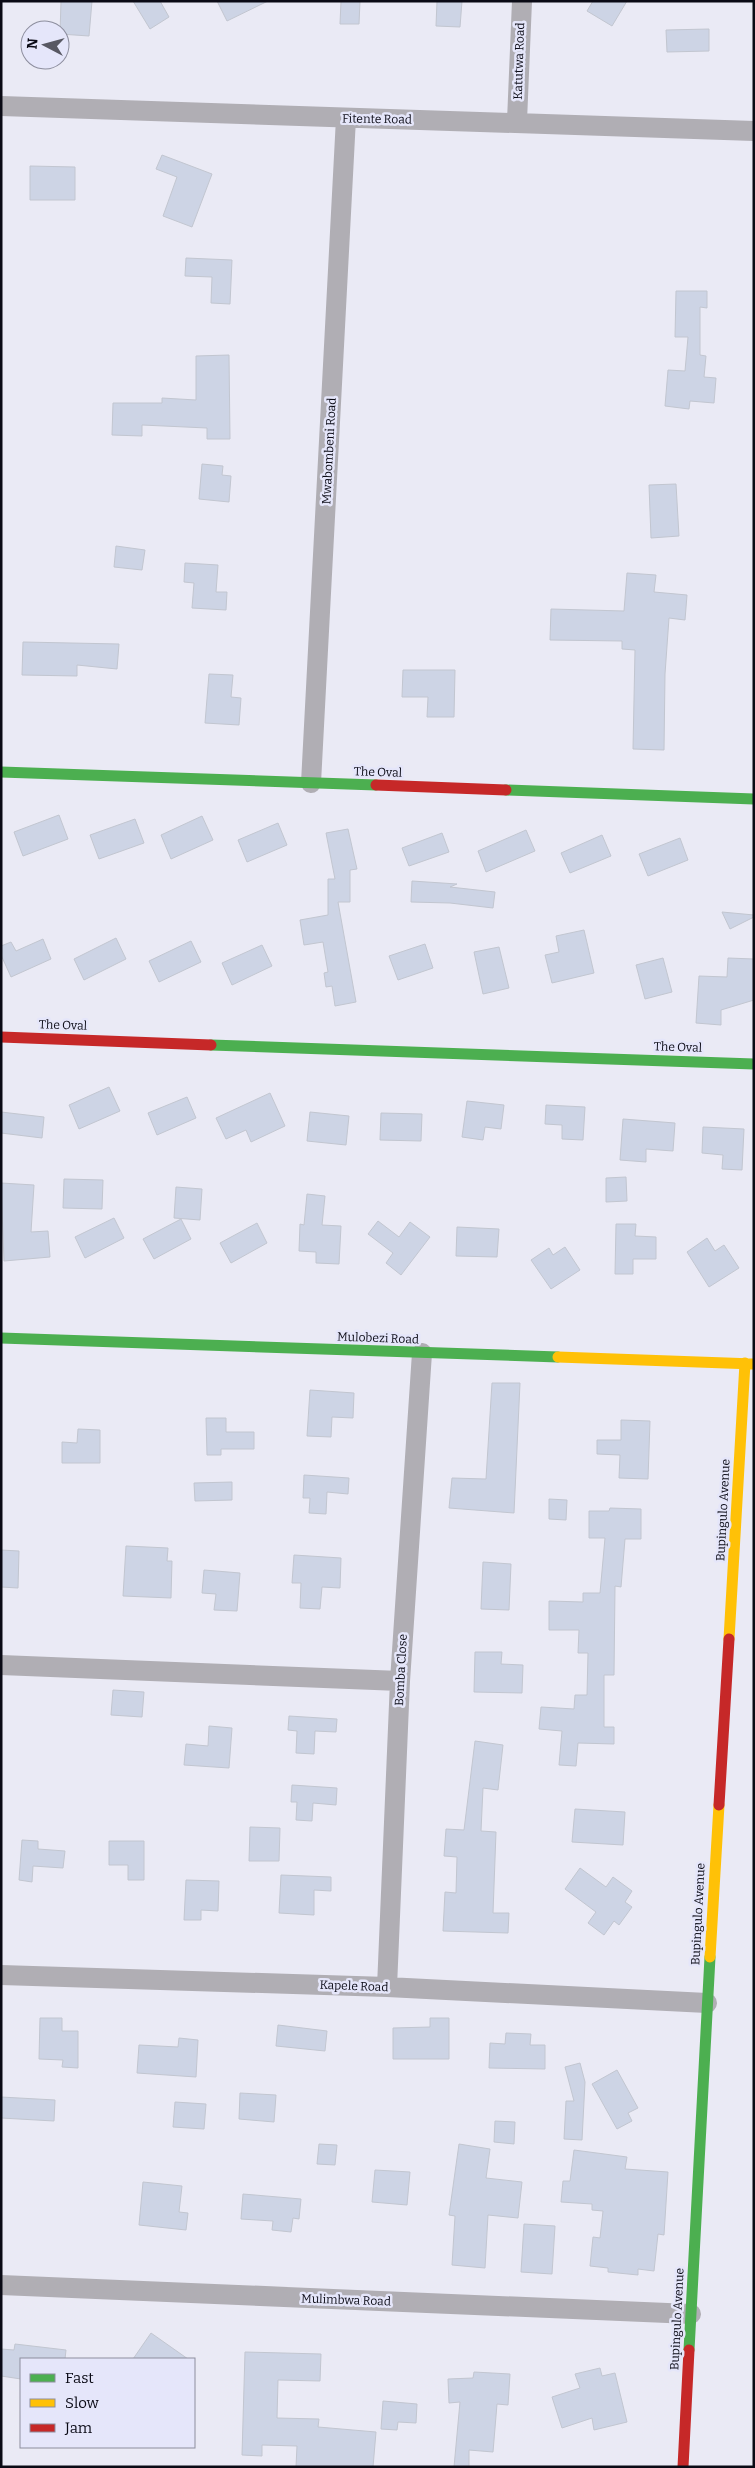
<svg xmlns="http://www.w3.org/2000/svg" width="755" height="2468" font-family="Bitter,serif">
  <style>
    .building { fill: #cdd4e5; stroke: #c2c6d0 }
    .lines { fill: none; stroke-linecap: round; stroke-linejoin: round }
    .street { stroke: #b0aeb4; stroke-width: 20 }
    .fast { stroke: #4caf50; stroke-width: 11 }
    .slow { stroke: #ffc107; stroke-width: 11 }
    .jam { stroke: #c62828; stroke-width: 11 }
    .labels { text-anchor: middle; stroke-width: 5; stroke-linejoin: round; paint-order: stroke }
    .street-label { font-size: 12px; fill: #0a0a15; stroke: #e5e6fa }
  </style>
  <rect width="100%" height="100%" fill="#eaeaf5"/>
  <!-- building -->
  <path class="building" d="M 61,1 L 92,1 L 89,36 L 60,34 Z
    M 133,1 L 160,1 L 169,17 L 150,29 Z
    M 217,1 L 268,1 L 227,21 Z
    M 341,1 L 360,1 L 359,24 L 340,24 Z
    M 437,1 L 462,1 L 460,27 L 436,26 Z
    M 593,1 L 627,1 L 612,26 L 587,11 Z
    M 709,29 L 709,51 L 667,52 L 666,30 Z
    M 162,155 L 212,174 L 192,227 L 163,216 L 177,177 L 156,169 Z
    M 30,166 L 75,167 L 75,200 L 30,200 Z
    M 186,258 L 232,260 L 230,304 L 211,303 L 212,277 L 185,276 Z
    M 676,291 L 707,291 L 707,308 L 700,307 L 700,355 L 706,356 L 704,377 L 716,378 L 714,403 L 690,401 L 689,409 L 665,406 L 668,370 L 685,371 L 688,337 L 675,337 Z
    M 229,355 L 230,439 L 207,439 L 207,428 L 142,425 L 142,436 L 112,435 L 113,403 L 162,403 L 162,398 L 196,400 L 196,356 Z
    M 202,464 L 223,466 L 222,475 L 231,476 L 229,502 L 199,499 Z
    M 676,484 L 679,536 L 651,538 L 649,485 Z
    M 116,546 L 145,550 L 142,570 L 114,567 Z
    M 185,563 L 218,565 L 216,592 L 227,592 L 226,610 L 192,608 L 194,583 L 184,582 Z
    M 627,573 L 656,575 L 654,592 L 687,595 L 685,620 L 669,618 L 665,674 L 664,750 L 633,749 L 635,650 L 622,649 L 622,641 L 550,640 L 551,609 L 624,611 Z
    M 23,642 L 119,644 L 117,669 L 77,665 L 77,676 L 22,675 Z
    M 403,670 L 455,670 L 454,717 L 427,717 L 428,697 L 402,697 Z
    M 209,674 L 233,675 L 231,697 L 241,698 L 239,725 L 205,723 Z
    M 59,815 L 68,839 L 23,856 L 14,832 Z
    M 202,816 L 213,840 L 171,859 L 161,835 Z
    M 135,819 L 144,843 L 99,859 L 90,835 Z
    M 278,823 L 287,845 L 247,862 L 238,840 Z
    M 348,829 L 357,869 L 350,870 L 350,902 L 338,902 L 356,1002 L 335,1006 L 332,986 L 326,987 L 324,973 L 328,972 L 323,942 L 304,945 L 300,920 L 328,915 L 328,879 L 335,879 L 326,833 Z
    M 526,830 L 535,851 L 486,872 L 478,851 Z
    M 442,833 L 449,852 L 409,866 L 402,848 Z
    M 602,835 L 611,856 L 570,873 L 561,853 Z
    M 680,838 L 688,860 L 648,876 L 639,854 Z
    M 412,881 L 457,884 L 450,887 L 495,892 L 493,908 L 450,903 L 411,902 Z
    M 722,912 L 754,915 L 754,917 L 730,929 Z
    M 584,930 L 594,973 L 552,983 L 545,955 L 559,952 L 556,936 Z
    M 116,938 L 126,959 L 84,980 L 74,959 Z
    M 43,939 L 51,959 L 11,977 L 1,955 L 1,946 L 11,942 L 16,951 Z
    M 191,941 L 201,962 L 159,982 L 149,961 Z
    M 425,944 L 433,968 L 398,980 L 389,956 Z
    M 262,945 L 272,966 L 232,985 L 222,963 Z
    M 499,947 L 509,988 L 483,994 L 474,952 Z
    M 663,958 L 672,992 L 645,999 L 636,965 Z
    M 728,958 L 754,959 L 754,1000 L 721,1010 L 721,1025 L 696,1023 L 699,976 L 727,977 Z
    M 109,1087 L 120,1111 L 79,1129 L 69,1105 Z
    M 270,1093 L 285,1126 L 251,1142 L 246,1130 L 226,1139 L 216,1118 Z
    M 187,1097 L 196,1118 L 157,1135 L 148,1113 Z
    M 467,1101 L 504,1105 L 501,1129 L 485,1127 L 483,1140 L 462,1137 Z
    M 546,1105 L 585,1107 L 583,1140 L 562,1139 L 562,1125 L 545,1124 Z
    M 1,1112 L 44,1117 L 42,1138 L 1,1133 Z
    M 310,1112 L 349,1116 L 346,1145 L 307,1141 Z
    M 381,1113 L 422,1114 L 421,1141 L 380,1140 Z
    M 623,1119 L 675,1123 L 673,1151 L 646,1149 L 646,1162 L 620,1160 Z
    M 703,1127 L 744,1129 L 742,1170 L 722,1169 L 723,1155 L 702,1153 Z
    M 626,1177 L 627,1201 L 606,1202 L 606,1178 Z
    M 64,1179 L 103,1180 L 102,1209 L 63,1208 Z
    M 1,1183 L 34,1185 L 31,1232 L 48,1231 L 50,1257 L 4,1261 Z
    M 176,1187 L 202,1189 L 200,1220 L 174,1218 Z
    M 307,1194 L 325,1196 L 322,1225 L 341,1226 L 339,1264 L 316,1263 L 316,1252 L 299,1251 L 300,1224 L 304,1225 Z
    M 114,1218 L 124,1238 L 85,1258 L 75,1237 Z
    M 181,1219 L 191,1239 L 154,1259 L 143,1239 Z
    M 378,1221 L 399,1237 L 410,1222 L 430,1237 L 401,1275 L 386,1263 L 393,1253 L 368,1234 Z
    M 257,1223 L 267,1243 L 231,1263 L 220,1243 Z
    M 616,1224 L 636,1224 L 635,1236 L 656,1237 L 656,1259 L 633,1259 L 633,1274 L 615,1274 Z
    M 457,1227 L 499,1229 L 497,1257 L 456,1256 Z
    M 707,1238 L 715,1251 L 724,1245 L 739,1268 L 709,1287 L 687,1252 Z
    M 565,1247 L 580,1270 L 551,1289 L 531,1260 L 549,1248 L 553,1255 Z
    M 492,1383 L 520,1383 L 514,1513 L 449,1508 L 452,1478 L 486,1479 Z
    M 310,1390 L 354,1393 L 353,1418 L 332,1417 L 331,1437 L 307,1436 Z
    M 206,1418 L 226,1418 L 226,1432 L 254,1432 L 254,1449 L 221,1449 L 221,1455 L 207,1455 Z
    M 621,1420 L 650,1421 L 648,1479 L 619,1478 L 620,1455 L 597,1454 L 597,1440 L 621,1440 Z
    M 78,1429 L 100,1430 L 100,1463 L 62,1463 L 62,1442 L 77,1443 Z
    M 304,1475 L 349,1478 L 348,1494 L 327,1492 L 326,1514 L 309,1513 L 310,1498 L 303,1498 Z
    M 232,1482 L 232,1500 L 195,1501 L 194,1483 Z
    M 549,1499 L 567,1500 L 566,1520 L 549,1519 Z
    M 610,1508 L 641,1509 L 641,1539 L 625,1539 L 621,1587 L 615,1586 L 614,1675 L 604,1675 L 604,1727 L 614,1727 L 614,1744 L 578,1743 L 576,1766 L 559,1765 L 562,1731 L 539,1729 L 541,1707 L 574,1709 L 575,1695 L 587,1695 L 588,1653 L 578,1653 L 579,1630 L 549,1630 L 549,1601 L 583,1602 L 583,1593 L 600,1593 L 605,1538 L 589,1538 L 589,1511 L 609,1511 Z
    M 126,1546 L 168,1548 L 167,1561 L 172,1561 L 171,1598 L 123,1596 Z
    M 1,1550 L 19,1551 L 18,1588 L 1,1587 Z
    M 294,1555 L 341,1558 L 340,1588 L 322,1587 L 320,1609 L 300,1608 L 301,1583 L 292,1583 Z
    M 483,1562 L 511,1564 L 509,1610 L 481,1609 Z
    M 204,1570 L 240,1573 L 237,1611 L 214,1610 L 216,1594 L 202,1593 Z
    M 475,1652 L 502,1652 L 501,1664 L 523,1665 L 522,1693 L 474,1692 Z
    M 113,1690 L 144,1692 L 142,1717 L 111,1715 Z
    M 289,1716 L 337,1719 L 336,1732 L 315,1731 L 314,1754 L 296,1753 L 297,1731 L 288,1730 Z
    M 209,1726 L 232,1728 L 229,1768 L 184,1765 L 186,1744 L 208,1746 Z
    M 475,1741 L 503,1745 L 498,1790 L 483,1788 L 481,1831 L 496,1832 L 493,1913 L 509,1913 L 508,1933 L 443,1931 L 445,1892 L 456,1893 L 457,1857 L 444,1856 L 446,1829 L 464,1830 Z
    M 292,1785 L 337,1788 L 336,1805 L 313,1803 L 312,1821 L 296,1820 L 297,1802 L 291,1802 Z
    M 575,1809 L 625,1812 L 623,1845 L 572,1842 Z
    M 250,1827 L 280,1828 L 279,1861 L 249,1861 Z
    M 22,1840 L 38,1841 L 38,1849 L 65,1851 L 63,1868 L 33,1866 L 32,1882 L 19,1880 Z
    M 109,1841 L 144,1841 L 144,1880 L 128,1880 L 128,1865 L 109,1865 Z
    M 580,1868 L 606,1887 L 613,1877 L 632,1891 L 625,1902 L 632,1907 L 619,1925 L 614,1921 L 604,1935 L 588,1923 L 596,1912 L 565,1889 Z
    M 281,1875 L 331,1877 L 331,1891 L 314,1890 L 314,1915 L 279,1913 Z
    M 186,1880 L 219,1881 L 218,1911 L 201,1910 L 201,1920 L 184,1920 Z
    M 40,2018 L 62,2018 L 62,2031 L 78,2031 L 78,2068 L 62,2067 L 63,2060 L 39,2059 Z
    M 430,2018 L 449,2018 L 449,2059 L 393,2059 L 393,2028 L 430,2027 Z
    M 278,2025 L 327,2031 L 325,2051 L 276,2046 Z
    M 506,2033 L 531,2034 L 530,2045 L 545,2045 L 545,2069 L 489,2068 L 490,2043 L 505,2044 Z
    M 179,2038 L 198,2040 L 196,2077 L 137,2073 L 139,2045 L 178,2047 Z
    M 580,2063 L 585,2082 L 582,2140 L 564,2139 L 566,2101 L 574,2101 L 565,2067 Z
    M 617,2070 L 638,2108 L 628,2113 L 632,2121 L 617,2129 L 592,2084 Z
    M 240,2093 L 276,2095 L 274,2122 L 239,2119 Z
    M 1,2097 L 55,2100 L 54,2121 L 1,2118 Z
    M 175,2102 L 206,2104 L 204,2129 L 173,2127 Z
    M 495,2121 L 515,2122 L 514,2144 L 494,2142 Z
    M 319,2144 L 337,2145 L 335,2165 L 317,2164 Z
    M 459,2144 L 490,2149 L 486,2178 L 522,2182 L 518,2218 L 488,2215 L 485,2268 L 452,2265 L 455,2216 L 449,2215 Z
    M 574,2150 L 627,2157 L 625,2169 L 668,2172 L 664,2235 L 658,2234 L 654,2271 L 638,2269 L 638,2275 L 608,2272 L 608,2268 L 590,2266 L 593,2237 L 600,2238 L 603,2211 L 592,2210 L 592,2204 L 561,2202 L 563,2181 L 570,2181 Z
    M 375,2170 L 410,2172 L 407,2205 L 372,2202 Z
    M 143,2182 L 182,2186 L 179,2212 L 188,2213 L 186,2230 L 139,2225 Z
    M 243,2194 L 301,2199 L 299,2219 L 293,2218 L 291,2232 L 272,2230 L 273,2221 L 241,2219 Z
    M 524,2224 L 555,2226 L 552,2274 L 521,2272 Z
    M 151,2333 L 188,2359 L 133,2359 Z
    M 15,2344 L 66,2350 L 65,2359 L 21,2359 L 21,2379 L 1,2376 L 1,2349 L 14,2350 Z
    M 245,2352 L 321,2354 L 320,2381 L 278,2380 L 277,2418 L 319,2419 L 318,2427 L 376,2432 L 373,2467 L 296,2467 L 297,2446 L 262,2445 L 262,2456 L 242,2455 Z
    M 600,2368 L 602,2376 L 615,2373 L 627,2422 L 594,2430 L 592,2418 L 562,2428 L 552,2397 L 580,2388 L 575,2374 Z
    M 474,2372 L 510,2374 L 508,2405 L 497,2404 L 493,2452 L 469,2450 L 469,2467 L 454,2467 L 460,2402 L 449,2403 L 448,2379 L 473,2378 Z
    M 383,2401 L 417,2404 L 416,2423 L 398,2422 L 397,2430 L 381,2429 Z"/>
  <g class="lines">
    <!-- street -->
    <path class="street" d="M 1,106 L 754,131
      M 517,121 L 522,1
      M 311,783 L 346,118
      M 1,1665 L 400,1681
      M 1,1975 L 387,1987 L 707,2003
      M 387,1987 L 400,1681 L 422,1353
      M 1,2285 L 691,2314"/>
    <!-- fast -->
    <path class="fast" d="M 1,772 L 376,785
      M 506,790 L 754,799
      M 211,1045 L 754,1064
      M 1,1338 L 558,1357
      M 689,2350 L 710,1957"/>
    <!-- slow -->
    <path class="slow" d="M 558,1357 L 754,1364
      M 729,1639 L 745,1363
      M 710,1957 L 719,1805"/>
    <!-- jam -->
    <path class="jam" d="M 376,785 L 506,790
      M 1,1037 L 211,1045
      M 719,1805 L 729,1639
      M 683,2467 L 689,2350"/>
  </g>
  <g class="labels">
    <!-- street labels -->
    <g class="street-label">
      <text transform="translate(519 61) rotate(-88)" y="4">Katutwa Road</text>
      <text transform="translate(377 119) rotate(1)" y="4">Fitente Road</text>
      <text transform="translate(329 451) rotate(-87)" y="4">Mwabombeni Road</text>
      <text transform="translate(378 772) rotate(2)" y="4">The Oval</text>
      <text transform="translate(63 1025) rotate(2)" y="4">The Oval</text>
      <text transform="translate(678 1047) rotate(2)" y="4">The Oval</text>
      <text transform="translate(378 1338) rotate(2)" y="4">Mulobezi Road</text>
      <text transform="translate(723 1510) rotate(-87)" y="4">Bupingulo Avenue</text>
      <text transform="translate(401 1670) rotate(-87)" y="4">Bomba Close</text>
      <text transform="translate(698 1914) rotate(-87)" y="4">Bupingulo Avenue</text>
      <text transform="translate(354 1986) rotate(2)" y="4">Kapele Road</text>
      <text transform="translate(346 2300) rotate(2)" y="4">Mulimbwa Road</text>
      <text transform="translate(677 2319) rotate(-87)" y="4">Bupingulo Avenue</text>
    </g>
  </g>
  <!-- border -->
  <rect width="755" height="2468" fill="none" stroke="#0a0a15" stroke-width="5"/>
  <!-- legend -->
  <rect x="20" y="2358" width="175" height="90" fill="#e5e6fa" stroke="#8d8e9e"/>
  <rect x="30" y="2374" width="25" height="8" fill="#4caf50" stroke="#8d8e9e"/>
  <text x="65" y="2383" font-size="15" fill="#0a0a15">Fast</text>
  <rect x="30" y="2399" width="25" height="8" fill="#ffc107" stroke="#8d8e9e"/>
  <text x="65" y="2408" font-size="15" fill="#0a0a15">Slow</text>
  <rect x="30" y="2424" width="25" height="8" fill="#c62828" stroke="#8d8e9e"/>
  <text x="65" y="2433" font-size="15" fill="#0a0a15">Jam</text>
  <!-- north arrow -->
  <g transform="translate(45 45) rotate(276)"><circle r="24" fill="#e5e6fa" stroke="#8d8e9e"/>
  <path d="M0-4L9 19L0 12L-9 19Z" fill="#585863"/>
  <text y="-8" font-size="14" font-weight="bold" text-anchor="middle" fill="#0a0a15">N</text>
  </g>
</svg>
